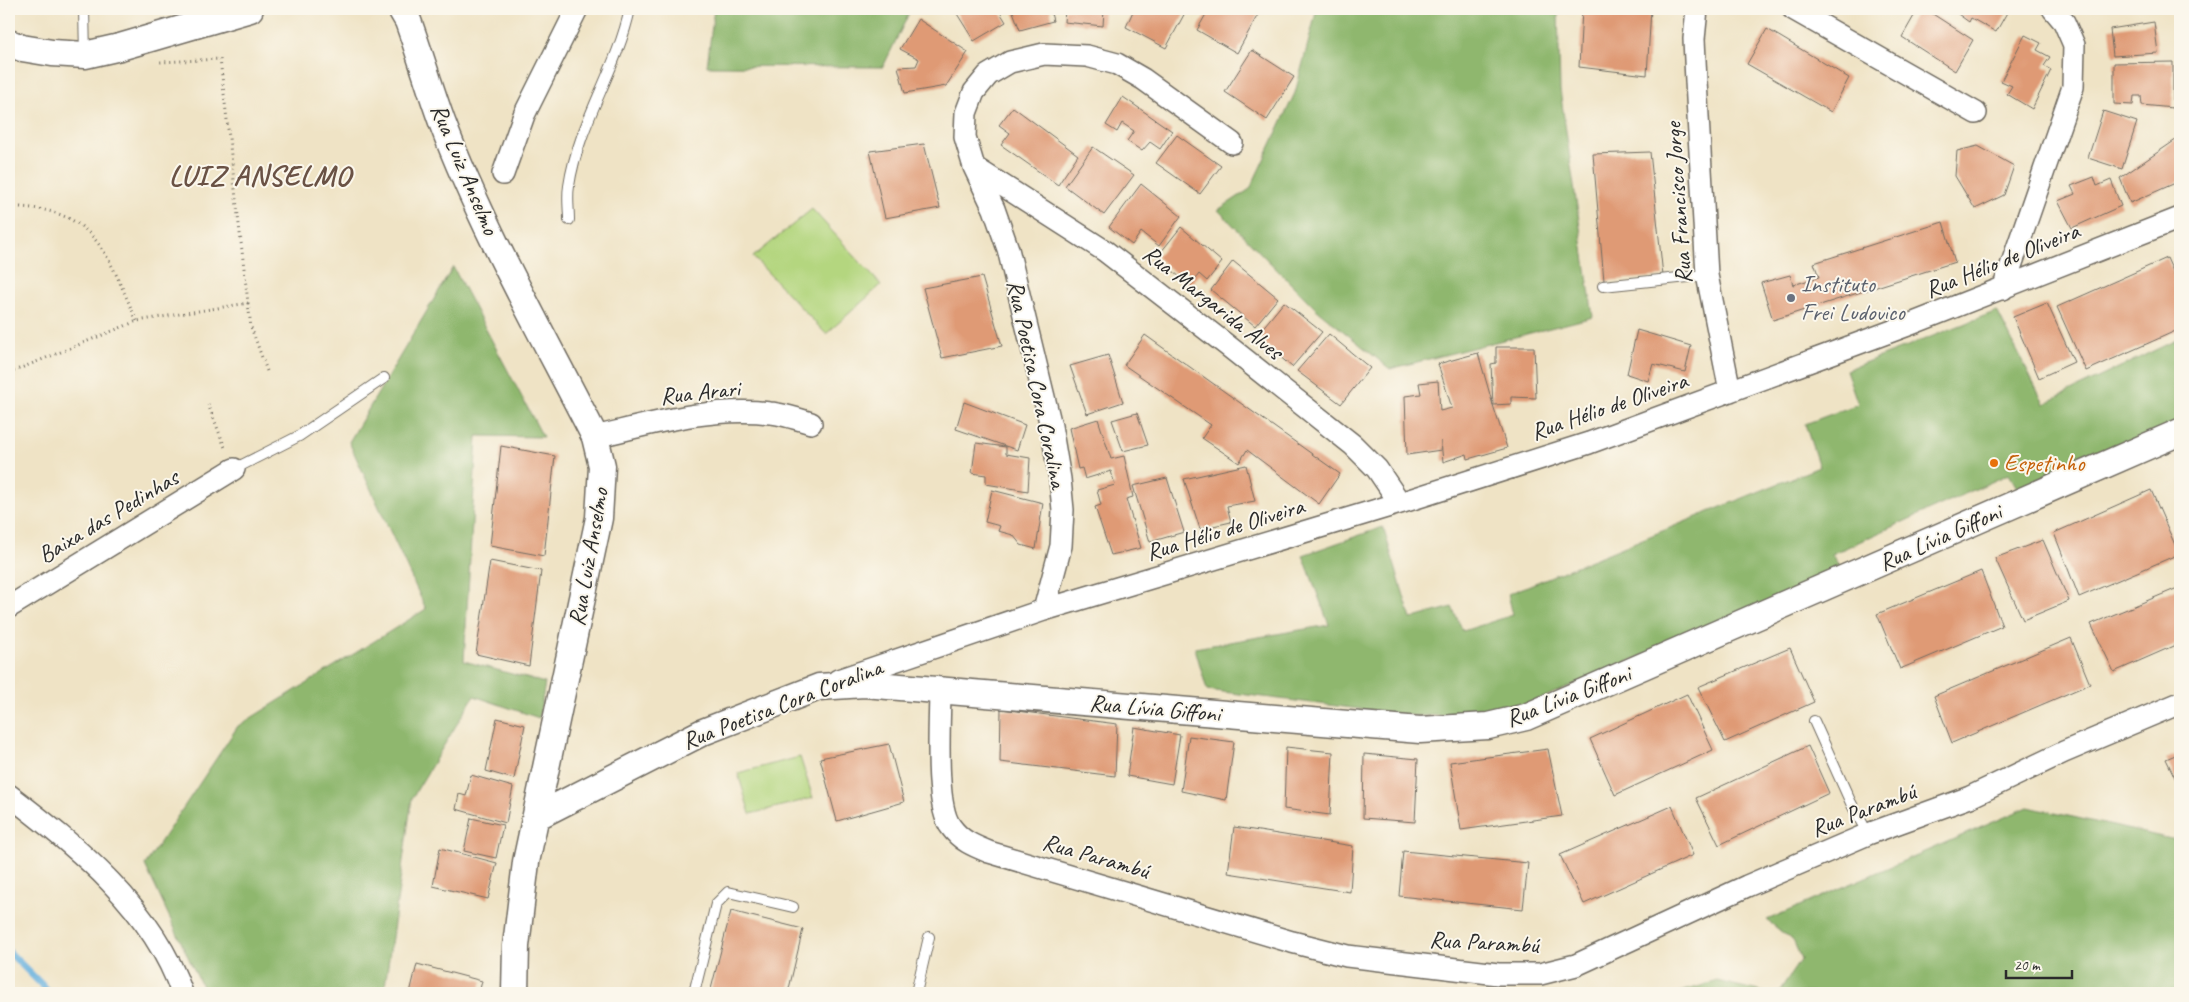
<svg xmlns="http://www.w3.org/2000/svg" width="2189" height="1002" font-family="Caveat,sans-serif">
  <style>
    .green { fill: #b4d67f; stroke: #708055 }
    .forest { fill: #8fb76e; stroke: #5d714c }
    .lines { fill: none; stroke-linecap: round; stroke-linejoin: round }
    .stream { stroke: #64afdd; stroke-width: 7 }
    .building { fill: #df9a74 }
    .service-casing { stroke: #706b61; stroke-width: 12 }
    .minor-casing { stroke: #706b61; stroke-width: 24 }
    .tertiary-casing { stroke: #706b61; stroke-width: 29 }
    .path { stroke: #706b61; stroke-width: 3; stroke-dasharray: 1 4; stroke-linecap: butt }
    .service { stroke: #fff; stroke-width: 10 }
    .minor { stroke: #fff; stroke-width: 21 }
    .tertiary { stroke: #fff; stroke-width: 26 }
    .worship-dot { fill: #6b7280; stroke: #fbf7ec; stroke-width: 2 }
    .food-dot { fill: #e8710a; stroke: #fbf7ec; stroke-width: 2 }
    .labels { text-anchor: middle; stroke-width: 4; stroke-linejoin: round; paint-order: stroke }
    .street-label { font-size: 24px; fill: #2b2b2b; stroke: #fbf7ec }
    .worship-label { font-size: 24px; fill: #5b616d; stroke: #fbf7ec; text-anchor: start }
    .food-label { font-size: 24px; fill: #c56008; stroke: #fbf7ec; text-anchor: start }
    .district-label { font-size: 29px; font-weight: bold; letter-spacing: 1px; fill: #6a5245; stroke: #fbf7ec }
  </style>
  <rect width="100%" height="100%" fill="#fbf7ec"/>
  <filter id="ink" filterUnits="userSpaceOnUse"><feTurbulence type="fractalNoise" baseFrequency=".02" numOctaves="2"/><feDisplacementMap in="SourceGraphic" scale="10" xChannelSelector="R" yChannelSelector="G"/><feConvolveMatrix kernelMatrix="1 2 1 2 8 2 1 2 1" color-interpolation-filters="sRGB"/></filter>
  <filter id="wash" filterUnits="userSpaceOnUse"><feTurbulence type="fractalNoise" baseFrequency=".0096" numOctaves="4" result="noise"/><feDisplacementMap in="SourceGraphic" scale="20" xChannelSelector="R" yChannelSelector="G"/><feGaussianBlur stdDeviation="1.12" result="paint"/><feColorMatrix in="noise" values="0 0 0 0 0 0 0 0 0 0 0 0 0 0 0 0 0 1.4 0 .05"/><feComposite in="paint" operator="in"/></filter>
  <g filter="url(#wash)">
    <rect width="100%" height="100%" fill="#efe3c5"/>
    <!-- green -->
    <path class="green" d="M 812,209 L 881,285 L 826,334 L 753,257 Z
      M 800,757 L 813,798 L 750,814 L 738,773 Z"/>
    <!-- forest -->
    <path class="forest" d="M 714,9 L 911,9 L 883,67 L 707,66 Z
      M 1317,9 L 1558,9 L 1560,90 L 1593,317 L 1390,369 L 1316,309 L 1218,210 L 1250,189 L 1295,93 Z
      M 453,267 L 543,437 L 477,436 L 464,661 L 545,683 L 539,718 L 474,696 L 412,798 L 384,993 L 205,993 L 145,865 L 238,726 L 426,609 L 349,442 Z
      M 1997,311 L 2044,404 L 2180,338 L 2180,422 L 2019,491 L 2009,474 L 1832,554 L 1841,571 L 1507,713 L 1417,716 L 1207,690 L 1195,648 L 1329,625 L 1303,555 L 1383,527 L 1411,619 L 1452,607 L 1463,631 L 1513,615 L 1508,594 L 1819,467 L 1805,424 L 1858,404 L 1846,370 Z
      M 2028,807 L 2180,841 L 2180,993 L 1778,993 L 1801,959 L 1794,942 L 1767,920 Z
      M 1717,981 L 1767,993 L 1677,993 Z"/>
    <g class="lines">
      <!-- stream -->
      <path class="stream" d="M 9,952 L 50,993"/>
    </g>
    <g id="blocks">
      <!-- building -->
      <path class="building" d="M 954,9 L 998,9 L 1006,22 L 974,41 Z
        M 1012,9 L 1050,9 L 1053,21 L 1020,30 Z
        M 1065,9 L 1104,9 L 1103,26 L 1064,22 Z
        M 1134,9 L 1187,9 L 1166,48 L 1126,27 Z
        M 1209,9 L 1261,9 L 1237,53 L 1197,30 Z
        M 1582,9 L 1651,9 L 1647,75 L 1579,67 Z
        M 1918,9 L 1925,9 L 1973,40 L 1955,71 L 1902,37 Z
        M 1951,9 L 2009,9 L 1996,32 L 1971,18 L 1969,22 Z
        M 2170,9 L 2180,9 L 2180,23 Z
        M 918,19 L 968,52 L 946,86 L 905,93 L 898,67 L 916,66 L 919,59 L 900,49 Z
        M 2154,22 L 2158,53 L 2113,56 L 2110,29 Z
        M 1767,29 L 1849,78 L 1831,112 L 1747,64 Z
        M 2025,35 L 2041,43 L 2037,50 L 2050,57 L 2044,66 L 2051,70 L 2032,109 L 2007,94 L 2012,86 L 2001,81 Z
        M 1252,50 L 1294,77 L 1267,120 L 1225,92 Z
        M 2173,62 L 2173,108 L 2142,105 L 2141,96 L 2134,96 L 2133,105 L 2114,104 L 2114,63 Z
        M 1123,97 L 1172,131 L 1160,149 L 1150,142 L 1142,151 L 1127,141 L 1134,131 L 1122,123 L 1117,132 L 1106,125 Z
        M 1013,107 L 1078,155 L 1058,185 L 1001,145 L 1010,133 L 999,125 Z
        M 2103,111 L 2137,122 L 2122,169 L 2088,158 Z
        M 1177,135 L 1221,166 L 1200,194 L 1156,163 Z
        M 2180,137 L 2180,181 L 2130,203 L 2120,178 Z
        M 924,144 L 940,208 L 885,218 L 870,151 Z
        M 1978,146 L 2014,166 L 2004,195 L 1975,209 L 1955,176 L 1957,151 Z
        M 1093,147 L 1134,175 L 1104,215 L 1065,186 Z
        M 1650,152 L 1663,276 L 1604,281 L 1593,154 Z
        M 2094,177 L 2097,186 L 2111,180 L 2121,206 L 2072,228 L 2058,201 L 2075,194 L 2071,186 Z
        M 1141,184 L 1181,216 L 1159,246 L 1141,232 L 1132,245 L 1109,227 Z
        M 1943,222 L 1955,262 L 1773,320 L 1761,283 L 1790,275 L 1793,285 L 1819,277 L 1814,263 Z
        M 1181,227 L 1222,262 L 1207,281 L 1199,274 L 1190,286 L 1157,257 Z
        M 2167,258 L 2180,287 L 2180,329 L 2086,371 L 2057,307 Z
        M 1233,261 L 1278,298 L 1255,326 L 1211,290 Z
        M 982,277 L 1002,346 L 942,358 L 923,288 Z
        M 1284,302 L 1322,332 L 1292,367 L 1256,336 Z
        M 2047,303 L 2074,362 L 2039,378 L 2013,317 Z
        M 1637,330 L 1691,346 L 1685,372 L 1653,364 L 1648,381 L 1627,374 Z
        M 1329,334 L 1370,368 L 1341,404 L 1297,371 Z
        M 1145,335 L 1340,474 L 1319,504 L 1247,450 L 1239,463 L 1202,438 L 1211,425 L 1124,365 Z
        M 1496,347 L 1534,347 L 1536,398 L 1511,397 L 1511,404 L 1493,405 L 1507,448 L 1468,459 L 1467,454 L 1443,462 L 1441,441 L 1441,450 L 1407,455 L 1405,396 L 1421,394 L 1419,383 L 1438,381 L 1440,411 L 1452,408 L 1438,364 L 1478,353 L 1493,405 L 1491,364 L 1496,363 Z
        M 1108,355 L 1123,402 L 1087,414 L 1070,366 Z
        M 964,402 L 1025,425 L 1017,450 L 956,429 Z
        M 1137,413 L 1148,445 L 1123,451 L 1112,420 Z
        M 1098,419 L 1111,459 L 1124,456 L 1133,497 L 1126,499 L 1141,548 L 1111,555 L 1095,507 L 1101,505 L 1097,490 L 1115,485 L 1111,471 L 1085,479 L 1082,468 L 1078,469 L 1069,428 Z
        M 976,443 L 1006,447 L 1006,454 L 1030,458 L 1028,491 L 986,484 L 986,475 L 972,473 Z
        M 501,446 L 555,456 L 544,556 L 490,546 Z
        M 1246,465 L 1255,501 L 1227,506 L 1231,522 L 1200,529 L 1184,479 Z
        M 1167,478 L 1184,532 L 1150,542 L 1133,486 Z
        M 992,490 L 1043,503 L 1036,549 L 1021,545 L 1013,535 L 998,531 L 1000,526 L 985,522 Z
        M 2151,490 L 2179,554 L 2079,597 L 2054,533 Z
        M 2043,540 L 2069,601 L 2023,620 L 1995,558 Z
        M 490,561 L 541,571 L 529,666 L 476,654 Z
        M 1981,571 L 2002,626 L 1900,669 L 1877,614 Z
        M 2180,587 L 2180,643 L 2114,672 L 2091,624 Z
        M 2071,638 L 2090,684 L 1952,743 L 1934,696 Z
        M 1790,648 L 1814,702 L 1725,742 L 1698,687 Z
        M 1687,694 L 1713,750 L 1615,795 L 1590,739 Z
        M 1001,709 L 1117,724 L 1115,776 L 1000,762 Z
        M 497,718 L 525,725 L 514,779 L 486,771 Z
        M 1134,727 L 1180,735 L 1172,784 L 1127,776 Z
        M 1189,736 L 1234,742 L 1226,800 L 1181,791 Z
        M 889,744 L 904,802 L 837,821 L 820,758 Z
        M 1808,746 L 1829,793 L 1719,845 L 1696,798 Z
        M 1286,747 L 1333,752 L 1330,815 L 1284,809 Z
        M 1548,749 L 1562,816 L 1461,830 L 1450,762 Z
        M 2180,753 L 2180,788 L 2166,759 Z
        M 1364,754 L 1418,759 L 1415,822 L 1363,818 Z
        M 471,775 L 513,787 L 506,823 L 456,809 L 459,794 L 466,796 Z
        M 1672,806 L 1693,855 L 1584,904 L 1560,855 Z
        M 471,818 L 503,825 L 496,858 L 464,851 Z
        M 1234,827 L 1353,846 L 1350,892 L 1228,873 Z
        M 440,848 L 497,863 L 488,899 L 433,886 Z
        M 1403,851 L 1528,863 L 1523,909 L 1399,896 Z
        M 731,911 L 803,929 L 788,993 L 710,993 Z
        M 417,964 L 482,981 L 479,993 L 410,993 Z"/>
    </g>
  </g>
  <g filter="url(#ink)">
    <use href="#blocks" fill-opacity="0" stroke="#706b61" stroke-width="1"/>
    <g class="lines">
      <!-- service casing -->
      <g class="service-casing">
        <path id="service" d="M 84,9 L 85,55
          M 185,9 L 191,27
          M 569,220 C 569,209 567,197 569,186 C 578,124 617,70 630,9
          M 1603,286 L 1707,275
          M 234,469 L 299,436 L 384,378
          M 1814,721 L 1851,803 L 1868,834
          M 694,993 L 716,904 L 728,892 L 793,907
          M 916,993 L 929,937"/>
      </g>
      <!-- minor casing -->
      <g class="minor-casing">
        <path id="minor" d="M 1697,9 L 1694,39 L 1696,81 L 1707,275 L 1730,391
          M 1793,9 L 1976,113
          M 974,167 L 1105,251 L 1228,346 L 1353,445 L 1377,469 L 1400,503
          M 503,174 L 524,115 L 577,9
          M 2003,289 L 2073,87 L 2074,45 L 2064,22 L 2053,9
          M 595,437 C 651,424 711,406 770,413 C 783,414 798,419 811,423
          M 9,607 L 234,469
          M 1044,610 L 1400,503 L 1589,443 L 1911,324 L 2180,218
          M 838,680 L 1044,610 L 1061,546 L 1063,510 L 1060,479 L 1051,426 L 1008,249 L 994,209 L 974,167 L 965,137 L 966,113 L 974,92 L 988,75 L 1010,62 L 1044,54 L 1087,56 L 1117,64 L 1143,79 L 1232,143
          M 940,690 C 940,720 934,806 951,827 C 961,841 974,846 989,852 L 1292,942 L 1347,956 L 1498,974 L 1540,974 L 1576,965 L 1747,886 L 1868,834 L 1970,797 L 2064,752 L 2180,703
          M 9,795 C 77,847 153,908 182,993"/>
      </g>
      <!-- tertiary casing -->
      <g class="tertiary-casing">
        <path id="tertiary" d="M 401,9 L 408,21 C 420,54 430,89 442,122 C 482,228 543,335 595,437 L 602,466 L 599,518 L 526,862 L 516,946 L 515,993
          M 9,43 L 22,48 L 52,53 L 85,55 L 120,47 L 250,9
          M 536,817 L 703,732 L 819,687 L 864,684 L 1420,730 L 1488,726 L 1526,717 L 2180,432"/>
      </g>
      <!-- path -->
      <path class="path" d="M 20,207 C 99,211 108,259 137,321
        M 248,303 L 251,327 L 268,374
        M 9,373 L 137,321 L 248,303 L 220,59 L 159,62
        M 208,404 L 226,450"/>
      <!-- service -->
      <use href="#service" class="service"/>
      <!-- minor -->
      <use href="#minor" class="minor"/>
      <!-- tertiary -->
      <use href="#tertiary" class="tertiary"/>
    </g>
  </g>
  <!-- markers -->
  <circle class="worship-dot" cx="1791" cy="298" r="5"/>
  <circle class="food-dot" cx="1994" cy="463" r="5"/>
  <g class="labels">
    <!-- street labels -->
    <g class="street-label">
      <text transform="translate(465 169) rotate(67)" y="8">Rua Luiz Anselmo</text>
      <text transform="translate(1678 203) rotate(-94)" y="8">Rua Francisco Jorge</text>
      <text transform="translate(2002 260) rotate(-22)" y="8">Rua Hélio de Oliveira</text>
      <text transform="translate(1213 302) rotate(38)" y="8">Rua Margarida Alves</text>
      <text transform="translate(1037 384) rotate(78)" y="8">Rua Poetisa Cora Coralina</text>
      <text transform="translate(700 392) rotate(-6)" y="8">Rua Arari</text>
      <text transform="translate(1609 406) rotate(-19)" y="8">Rua Hélio de Oliveira</text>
      <text transform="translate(108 516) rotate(-31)" y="8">Baixa das Pedinhas</text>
      <text transform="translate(1225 529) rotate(-17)" y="8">Rua Hélio de Oliveira</text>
      <text transform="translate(1940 537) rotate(-24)" y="8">Rua Lívia Giffoni</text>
      <text transform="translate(588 557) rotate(-80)" y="8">Rua Luiz Anselmo</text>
      <text transform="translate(1568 696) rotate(-21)" y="8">Rua Lívia Giffoni</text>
      <text transform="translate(782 704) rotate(-21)" y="8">Rua Poetisa Cora Coralina</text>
      <text transform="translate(1155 708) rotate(5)" y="8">Rua Lívia Giffoni</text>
      <text transform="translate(1863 810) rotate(-21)" y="8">Rua Parambú</text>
      <text transform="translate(1096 856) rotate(16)" y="8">Rua Parambú</text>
      <text transform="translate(1484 942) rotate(3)" y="8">Rua Parambú</text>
    </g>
    <!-- worship labels -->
    <g class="worship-label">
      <text x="1801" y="292">Instituto<tspan x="1801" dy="28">Frei Ludovico</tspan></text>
    </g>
    <!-- food labels -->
    <g class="food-label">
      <text x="2004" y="471">Espetinho</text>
    </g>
    <!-- district labels -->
    <g class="district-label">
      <text x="260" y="185">LUIZ ANSELMO</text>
    </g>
  </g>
  <!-- margin -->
  <rect width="2189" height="1002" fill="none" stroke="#fbf7ec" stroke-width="30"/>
  <!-- scale -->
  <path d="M2006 970v8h66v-8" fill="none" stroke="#2b2b2b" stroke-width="2.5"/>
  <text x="2014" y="970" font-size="15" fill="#2b2b2b" stroke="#fbf7ec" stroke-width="4" paint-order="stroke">20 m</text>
</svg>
